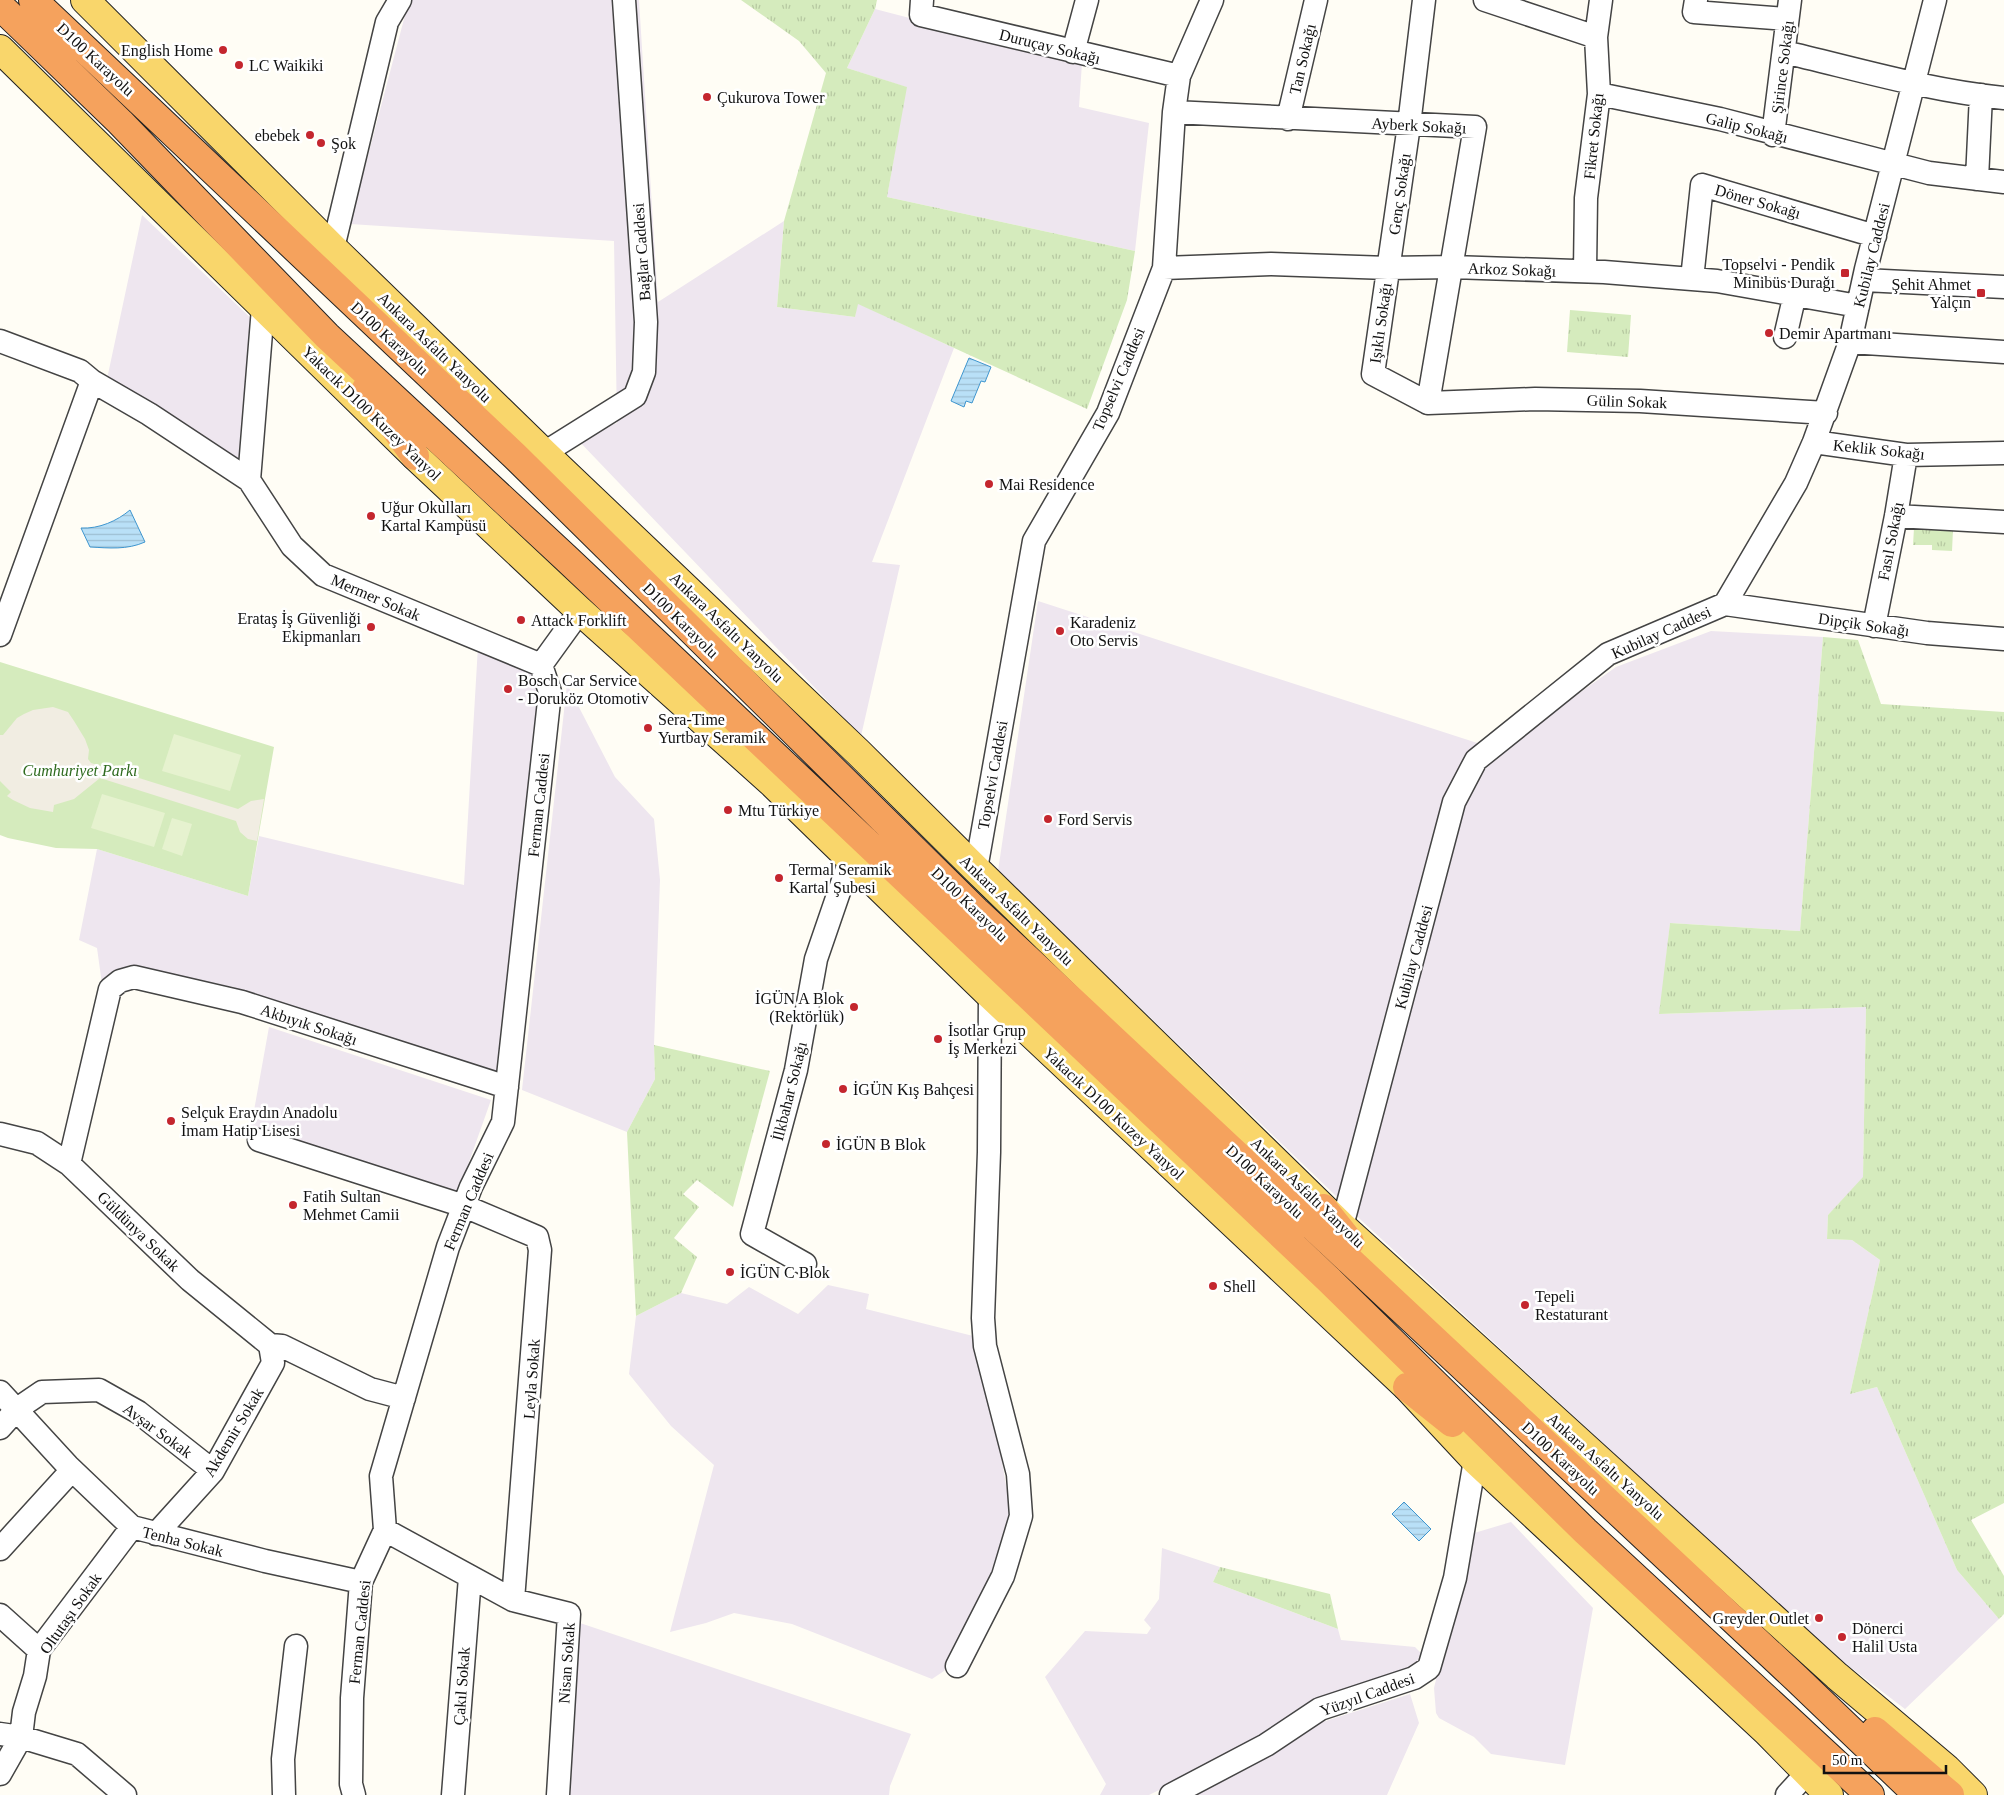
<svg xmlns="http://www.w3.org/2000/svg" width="2004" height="1795" font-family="Georgia,serif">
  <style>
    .industrial { fill: #eee6ef }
    .grass { fill: url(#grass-tufts) }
    .park { fill: #d5ebbd }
    .pitch { fill: #e6f2cf }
    .plaza { fill: #f1ede2 }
    .water { fill: url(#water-rules); stroke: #3f96cf }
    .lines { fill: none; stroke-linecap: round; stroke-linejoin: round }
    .minor-casing { stroke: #444; stroke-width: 25 }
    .major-casing { stroke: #222; stroke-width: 30 }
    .highway-casing { stroke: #222; stroke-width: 30 }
    .minor { stroke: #fff; stroke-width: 22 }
    .major { stroke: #f9d66b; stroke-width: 28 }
    .highway { stroke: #f5a25d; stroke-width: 28 }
    .poi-dot { fill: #c4262e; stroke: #fff; stroke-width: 2 }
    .labels { text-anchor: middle; stroke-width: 5; stroke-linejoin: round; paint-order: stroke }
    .street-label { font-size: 16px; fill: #111; stroke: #fff }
    .poi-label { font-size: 16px; fill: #111; stroke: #fff; text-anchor: start }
    .park-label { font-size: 16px; font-style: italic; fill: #2f6b1f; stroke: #fff }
  </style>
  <defs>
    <pattern id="grass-tufts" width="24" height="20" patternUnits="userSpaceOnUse" patternTransform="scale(1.25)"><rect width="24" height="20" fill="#d5ebbd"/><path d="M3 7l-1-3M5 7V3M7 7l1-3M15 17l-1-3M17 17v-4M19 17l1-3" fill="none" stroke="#b6c8a1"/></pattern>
    <pattern id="water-rules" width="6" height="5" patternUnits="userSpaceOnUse" patternTransform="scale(1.25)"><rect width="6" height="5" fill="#b9e0f7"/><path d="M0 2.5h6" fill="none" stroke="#9ebfd3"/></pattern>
  </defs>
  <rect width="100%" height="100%" fill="#fffdf5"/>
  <!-- industrial -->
  <path class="industrial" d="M 409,0 L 639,0 L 658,302 L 784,221 L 777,307 L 855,317 L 857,303 L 954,348 L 872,562 L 900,565 L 861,736 L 576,438 L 617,423 L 614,241 L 350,224 Z
    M 875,9 L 1082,63 L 1079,107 L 1149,123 L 1135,251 L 887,197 L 906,87 L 847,68 Z
    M 142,215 L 255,322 L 245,467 L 107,379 Z
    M 1038,601 L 1499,750 L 1616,667 L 1711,631 L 1823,637 L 1800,931 L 1670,923 L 1660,1014 L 1866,1007 L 1863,1178 L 1828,1215 L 1827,1239 L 1852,1240 L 1880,1260 L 1850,1394 L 1877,1387 L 1957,1570 L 1999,1619 L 1905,1709 L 1751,1591 L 1639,1476 L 1362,1221 L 998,871 Z
    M 478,646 L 536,670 L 540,682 L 500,1070 L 483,1074 L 233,987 L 129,965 L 102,984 L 97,948 L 79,940 L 97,849 L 248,896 L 259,836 L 464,885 Z
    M 567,684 L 615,777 L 654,819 L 660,880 L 654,1045 L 655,1079 L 627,1132 L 522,1090 Z
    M 269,1027 L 491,1100 L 458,1193 L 247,1127 L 253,1116 Z
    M 828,1285 L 869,1294 L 866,1309 L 981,1338 L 1007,1491 L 1010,1520 L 994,1578 L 944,1671 L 932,1679 L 792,1624 L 734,1613 L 706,1623 L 670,1632 L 714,1465 L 671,1426 L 629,1374 L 636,1316 L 681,1293 L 727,1304 L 749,1287 L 798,1314 Z
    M 1511,1522 L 1593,1608 L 1565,1765 L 1491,1754 L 1474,1737 L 1439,1718 L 1436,1713 L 1434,1688 L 1471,1534 Z
    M 1162,1548 L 1220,1567 L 1213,1582 L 1338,1629 L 1341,1640 L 1415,1647 L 1422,1654 L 1417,1662 L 1394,1680 L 1234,1753 L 1149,1795 L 1100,1795 L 1106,1784 L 1045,1677 L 1085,1631 L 1147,1634 L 1151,1628 L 1144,1620 L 1159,1599 Z
    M 580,1623 L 911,1734 L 890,1786 L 889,1795 L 569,1795 Z
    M 1410,1694 L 1419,1723 L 1387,1795 L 1195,1795 L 1239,1773 L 1307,1727 Z"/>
  <!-- grass -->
  <path class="grass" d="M 741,0 L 877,0 L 875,9 L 847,68 L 907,87 L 887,197 L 1135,251 L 1127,300 L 1087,409 L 858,304 L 855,317 L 777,307 L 784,221 L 826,73 L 799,41 Z
    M 1570,310 L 1631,315 L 1628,357 L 1567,352 Z
    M 1914,528 L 1953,530 L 1952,551 L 1932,550 L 1932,545 L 1913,545 Z
    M 1823,637 L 1858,640 L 1881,704 L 2004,712 L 2004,1503 L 1971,1520 L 2004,1576 L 2004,1614 L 1999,1619 L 1957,1570 L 1877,1387 L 1850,1394 L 1880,1260 L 1852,1240 L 1827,1239 L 1828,1215 L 1863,1177 L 1866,1007 L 1659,1014 L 1670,923 L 1800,931 Z
    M 654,1045 L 770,1071 L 733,1207 L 697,1180 L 683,1194 L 699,1207 L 674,1238 L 697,1257 L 681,1293 L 636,1316 L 627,1132 L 655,1079 Z
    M 1220,1567 L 1330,1594 L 1338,1629 L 1213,1582 Z"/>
  <!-- park -->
  <path class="park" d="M 0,662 L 274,747 L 248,896 L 97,849 L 56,848 L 8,838 L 0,835 Z"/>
  <!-- pitch -->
  <path class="pitch" d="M 174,734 L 241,755 L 230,791 L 162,771 Z
    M 102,794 L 165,813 L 154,847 L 91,828 Z
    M 172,818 L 192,824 L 182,856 L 162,849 Z"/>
  <!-- plaza -->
  <path class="plaza" d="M 53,707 L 68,712 L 74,721 L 85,739 L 89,750 L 88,759 L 91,763 L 238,809 L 251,801 L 264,799 L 257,841 L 248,839 L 240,832 L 236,821 L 100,778 L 74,799 L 54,805 L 53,812 L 30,808 L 13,800 L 7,796 L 11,792 L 0,781 L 0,735 L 3,735 L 17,718 L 24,714 L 33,710 Z"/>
  <!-- water -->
  <path class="water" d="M 969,358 L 991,367 L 985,382 L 981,381 L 972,403 L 966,401 L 964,407 L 951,401 Z
    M 130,510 L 145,542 C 127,550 109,548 90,547 L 81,528 C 99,529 117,521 130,510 Z
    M 1404,1502 L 1431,1529 L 1419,1541 L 1392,1514 Z"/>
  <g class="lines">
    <!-- minor casing -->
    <g class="minor-casing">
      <path id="minor" d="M 922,0 L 921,15 L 1179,76
        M 1424,0 L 1409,125 L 1373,374 L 1428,403 L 1535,399 L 1640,401 L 1826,413
        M 1485,0 L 1596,37
        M 1696,0 L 1694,12 L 1787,19
        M 1073,52 L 1087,0
        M 1784,52 C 1857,69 1930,91 2004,98
        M 1599,94 L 1720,119 L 1929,173 L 2004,182
        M 1174,112 L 1475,127 L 1428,403
        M 1288,119 L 1316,0
        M 1773,135 L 1790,0
        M 1977,179 L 1981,95
        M 333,248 L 387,22 L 400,0
        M 1164,268 L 1271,264 L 1388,268 L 1452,267 L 1604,272 L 1717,281 L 1858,306
        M 1585,271 L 1586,198 L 1599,94 L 1596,37 L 1601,0
        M 1692,279 L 1702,185 L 1875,236
        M 1864,280 L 2004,287
        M 263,308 L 249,480 L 292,546 L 323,575 L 541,665
        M 1785,337 L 1795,294
        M 0,341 L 80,371 L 92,381 L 149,414 L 249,480
        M 1850,342 L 2004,352
        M 1814,442 L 1906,455 L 2004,453
        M 544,453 L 635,396 L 644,372 L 646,322 L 624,0
        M 1896,516 L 2004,522
        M 1725,604 L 1927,633 L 2004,639
        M 1874,626 L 1896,516 L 1906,455
        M 0,635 L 92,381
        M 976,869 L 1034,541 L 1108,413 L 1164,268 L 1174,112 L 1179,76 L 1212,0
        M 0,1134 L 37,1143 L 69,1164 L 190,1280 L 270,1345
        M 259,1140 L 464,1206 L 537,1237 L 540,1250 L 513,1600
        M 69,1164 L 110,989 L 120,981 L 134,977 L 242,1002 L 507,1087
        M 1342,1226 L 1454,802 L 1476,760 L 1608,654 L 1725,604 L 1796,483 L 1814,442 L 1850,342 L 1866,269 L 1935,0
        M 805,1264 L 752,1234 L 796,1070 L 816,959 L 850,860
        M 270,1345 L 282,1346 L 370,1389 L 404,1398
        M 0,1392 L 68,1466 L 132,1527 L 265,1561 L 361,1582
        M 0,1428 L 17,1409 L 42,1392 L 99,1390 L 138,1412 L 213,1471
        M 385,1530 L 513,1600 L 569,1614 L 558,1795
        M 156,1534 L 213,1471 L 273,1363 L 270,1345
        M 0,1549 L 72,1470
        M 0,1615 L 39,1650
        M 957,1666 L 1003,1576 L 1021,1516 L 1018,1474 L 985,1346 L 983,1318 L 989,1152 L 990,995
        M 0,1734 L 21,1737 L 77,1754 L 125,1795
        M 0,1774 L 21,1737 L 24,1712 L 35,1676 L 39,1650 L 132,1527
        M 284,1795 L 283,1759 L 296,1646
        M 354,1795 L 351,1784 L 352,1698 L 361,1582 L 385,1530 L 381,1476 L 448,1247 L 471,1187 L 503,1122 L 550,692 L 541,665 L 580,611
        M 453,1795 L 470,1577
        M 1171,1795 L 1266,1745 L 1320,1709 L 1414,1678 L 1429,1668 L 1455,1578 L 1475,1460
        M 1787,1795 L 1807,1773"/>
    </g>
    <!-- major casing -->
    <g class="major-casing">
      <path id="major" d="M 85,0 L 333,248 L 544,453 L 858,752 L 976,869 L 1342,1226 L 1837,1676 L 1947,1769 L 1973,1795
        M 0,49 L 415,456 L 580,611 L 771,782 L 990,995 L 1407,1387 L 1475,1460 L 1766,1731 L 1829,1795"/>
    </g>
    <!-- highway casing -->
    <g class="highway-casing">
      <path id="highway" d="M 33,0 L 515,456 L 976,911 L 1797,1679 L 1918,1795
        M 0,6 L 120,122 L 327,336 L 567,559 L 1329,1280 L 1585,1531 L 1870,1795
        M 366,389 L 415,456
        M 1323,1208 L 1350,1242
        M 1407,1387 L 1452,1423
        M 1875,1731 L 1950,1795"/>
    </g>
    <!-- minor -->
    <use href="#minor" class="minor"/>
    <!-- major -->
    <use href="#major" class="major"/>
    <!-- highway -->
    <use href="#highway" class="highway"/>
  </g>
  <!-- markers -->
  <g class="poi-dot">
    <circle cx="223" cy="50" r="5"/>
    <circle cx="239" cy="65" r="5"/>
    <circle cx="707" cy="97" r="5"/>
    <circle cx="310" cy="135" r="5"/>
    <circle cx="321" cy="143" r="5"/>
    <rect x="1840" y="268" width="10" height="10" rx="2.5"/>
    <rect x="1976" y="288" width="10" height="10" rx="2.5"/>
    <circle cx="1769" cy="333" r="5"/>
    <circle cx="989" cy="484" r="5"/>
    <circle cx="371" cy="516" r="5"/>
    <circle cx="521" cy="620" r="5"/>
    <circle cx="371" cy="627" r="5"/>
    <circle cx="1060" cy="631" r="5"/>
    <circle cx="508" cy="689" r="5"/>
    <circle cx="648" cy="728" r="5"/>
    <circle cx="728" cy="810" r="5"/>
    <circle cx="1048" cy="819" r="5"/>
    <circle cx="779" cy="878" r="5"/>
    <circle cx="854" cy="1007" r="5"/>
    <circle cx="938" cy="1039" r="5"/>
    <circle cx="843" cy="1089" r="5"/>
    <circle cx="171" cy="1121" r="5"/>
    <circle cx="826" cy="1144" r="5"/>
    <circle cx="293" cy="1205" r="5"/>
    <circle cx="730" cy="1272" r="5"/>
    <circle cx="1213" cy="1286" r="5"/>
    <circle cx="1525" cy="1305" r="5"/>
    <circle cx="1819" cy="1618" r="5"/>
    <circle cx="1842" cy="1637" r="5"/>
  </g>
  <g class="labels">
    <!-- street labels -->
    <g class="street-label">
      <text transform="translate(1050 46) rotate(14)" y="6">Duruçay Sokağı</text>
      <text transform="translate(96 59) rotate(43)" y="6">D100 Karayolu</text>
      <text transform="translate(1302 59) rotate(-77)" y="6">Tan Sokağı</text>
      <text transform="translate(1782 67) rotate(-83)" y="6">Şirince Sokağı</text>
      <text transform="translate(1419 125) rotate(3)" y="6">Ayberk Sokağı</text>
      <text transform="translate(1747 127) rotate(14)" y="6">Galip Sokağı</text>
      <text transform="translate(1593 136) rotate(-84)" y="6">Fikret Sokağı</text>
      <text transform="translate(1399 194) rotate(-82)" y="6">Genç Sokağı</text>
      <text transform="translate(1758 201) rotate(16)" y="6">Döner Sokağı</text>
      <text transform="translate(641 252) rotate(-94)" y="6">Bağlar Caddesi</text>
      <text transform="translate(1871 255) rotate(-76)" y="6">Kubilay Caddesi</text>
      <text transform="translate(1512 269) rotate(2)" y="6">Arkoz Sokağı</text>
      <text transform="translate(1380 323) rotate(-82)" y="6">Işıklı Sokağı</text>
      <text transform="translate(390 338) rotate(43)" y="6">D100 Karayolu</text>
      <text transform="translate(435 347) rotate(44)" y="6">Ankara Asfaltı Yanyolu</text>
      <text transform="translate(1118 379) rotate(-67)" y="6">Topselvi Caddesi</text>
      <text transform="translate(1627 401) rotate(2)" y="6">Gülin Sokak</text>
      <text transform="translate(372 413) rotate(44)" y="6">Yakacık D100 Kuzey Yanyol</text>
      <text transform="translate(1879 449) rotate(6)" y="6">Keklik Sokağı</text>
      <text transform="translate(1890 541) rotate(-79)" y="6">Fasıl Sokağı</text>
      <text transform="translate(376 597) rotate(23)" y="6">Mermer Sokak</text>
      <text transform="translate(681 620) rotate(45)" y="6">D100 Karayolu</text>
      <text transform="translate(1864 624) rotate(8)" y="6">Dipçik Sokağı</text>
      <text transform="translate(727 627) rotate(44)" y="6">Ankara Asfaltı Yanyolu</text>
      <text transform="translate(1661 632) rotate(-24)" y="6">Kubilay Caddesi</text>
      <text transform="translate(992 775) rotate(-80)" y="6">Topselvi Caddesi</text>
      <text transform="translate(538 805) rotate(-84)" y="6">Ferman Caddesi</text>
      <text transform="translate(970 904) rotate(44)" y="6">D100 Karayolu</text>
      <text transform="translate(1017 910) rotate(44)" y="6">Ankara Asfaltı Yanyolu</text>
      <text transform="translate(1413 957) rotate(-75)" y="6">Kubilay Caddesi</text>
      <text transform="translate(309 1024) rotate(18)" y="6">Akbıyık Sokağı</text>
      <text transform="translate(789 1091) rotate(-76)" y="6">İlkbahar Sokağı</text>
      <text transform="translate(1114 1113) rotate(43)" y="6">Yakacık D100 Kuzey Yanyol</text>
      <text transform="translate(1265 1181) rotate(43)" y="6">D100 Karayolu</text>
      <text transform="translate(1308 1192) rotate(44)" y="6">Ankara Asfaltı Yanyolu</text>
      <text transform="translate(468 1201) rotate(-67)" y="6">Ferman Caddesi</text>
      <text transform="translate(139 1231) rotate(44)" y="6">Güldünya Sokak</text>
      <text transform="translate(531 1379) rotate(-86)" y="6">Leyla Sokak</text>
      <text transform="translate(158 1430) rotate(36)" y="6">Avşar Sokak</text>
      <text transform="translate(233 1432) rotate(-59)" y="6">Akdemir Sokak</text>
      <text transform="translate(1561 1458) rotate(43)" y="6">D100 Karayolu</text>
      <text transform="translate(1606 1466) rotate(42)" y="6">Ankara Asfaltı Yanyolu</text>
      <text transform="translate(183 1541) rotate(14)" y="6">Tenha Sokak</text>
      <text transform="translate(70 1613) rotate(-55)" y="6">Oltutaşı Sokak</text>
      <text transform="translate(359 1632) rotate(-84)" y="6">Ferman Caddesi</text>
      <text transform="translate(566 1663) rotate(-86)" y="6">Nisan Sokak</text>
      <text transform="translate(461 1686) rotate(-86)" y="6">Çakıl Sokak</text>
      <text transform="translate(1367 1694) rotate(-20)" y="6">Yüzyıl Caddesi</text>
    </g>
    <!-- poi labels -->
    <g class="poi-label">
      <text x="213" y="56" text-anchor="end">English Home</text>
      <text x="249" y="71">LC Waikiki</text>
      <text x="717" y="103">Çukurova Tower</text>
      <text x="300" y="141" text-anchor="end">ebebek</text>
      <text x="331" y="149">Şok</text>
      <text x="1835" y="270" text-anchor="end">Topselvi - Pendik<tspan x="1835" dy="18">Minibüs Durağı</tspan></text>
      <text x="1971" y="290" text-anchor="end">Şehit Ahmet<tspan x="1971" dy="18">Yalçın</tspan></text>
      <text x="1779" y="339">Demir Apartmanı</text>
      <text x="999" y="490">Mai Residence</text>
      <text x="381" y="513">Uğur Okulları<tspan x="381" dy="18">Kartal Kampüsü</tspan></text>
      <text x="361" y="624" text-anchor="end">Erataş İş Güvenliği<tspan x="361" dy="18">Ekipmanları</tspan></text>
      <text x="531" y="626">Attack Forklift</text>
      <text x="1070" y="628">Karadeniz<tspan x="1070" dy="18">Oto Servis</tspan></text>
      <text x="518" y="686">Bosch Car Service<tspan x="518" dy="18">- Doruköz Otomotiv</tspan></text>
      <text x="658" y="725">Sera-Time<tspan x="658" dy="18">Yurtbay Seramik</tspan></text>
      <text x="738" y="816">Mtu Türkiye</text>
      <text x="1058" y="825">Ford Servis</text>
      <text x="789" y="875">Termal Seramik<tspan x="789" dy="18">Kartal Şubesi</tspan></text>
      <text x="844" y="1004" text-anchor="end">İGÜN A Blok<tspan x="844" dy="18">(Rektörlük)</tspan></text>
      <text x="948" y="1036">İsotlar Grup<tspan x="948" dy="18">İş Merkezi</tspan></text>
      <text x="853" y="1095">İGÜN Kış Bahçesi</text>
      <text x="181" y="1118">Selçuk Eraydın Anadolu<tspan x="181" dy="18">İmam Hatip Lisesi</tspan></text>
      <text x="836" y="1150">İGÜN B Blok</text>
      <text x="303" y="1202">Fatih Sultan<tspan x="303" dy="18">Mehmet Camii</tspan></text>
      <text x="740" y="1278">İGÜN C Blok</text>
      <text x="1223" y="1292">Shell</text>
      <text x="1535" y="1302">Tepeli<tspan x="1535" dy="18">Restaturant</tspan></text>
      <text x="1809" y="1624" text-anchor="end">Greyder Outlet</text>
      <text x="1852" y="1634">Dönerci<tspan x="1852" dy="18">Halil Usta</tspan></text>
    </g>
    <!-- park labels -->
    <g class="park-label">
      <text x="80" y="776">Cumhuriyet Parkı</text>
    </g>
  </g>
  <!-- scale -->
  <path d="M1824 1765v8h122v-8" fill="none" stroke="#111111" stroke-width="2.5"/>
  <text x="1832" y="1765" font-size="15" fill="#111111" stroke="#ffffff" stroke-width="4" paint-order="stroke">50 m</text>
</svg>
